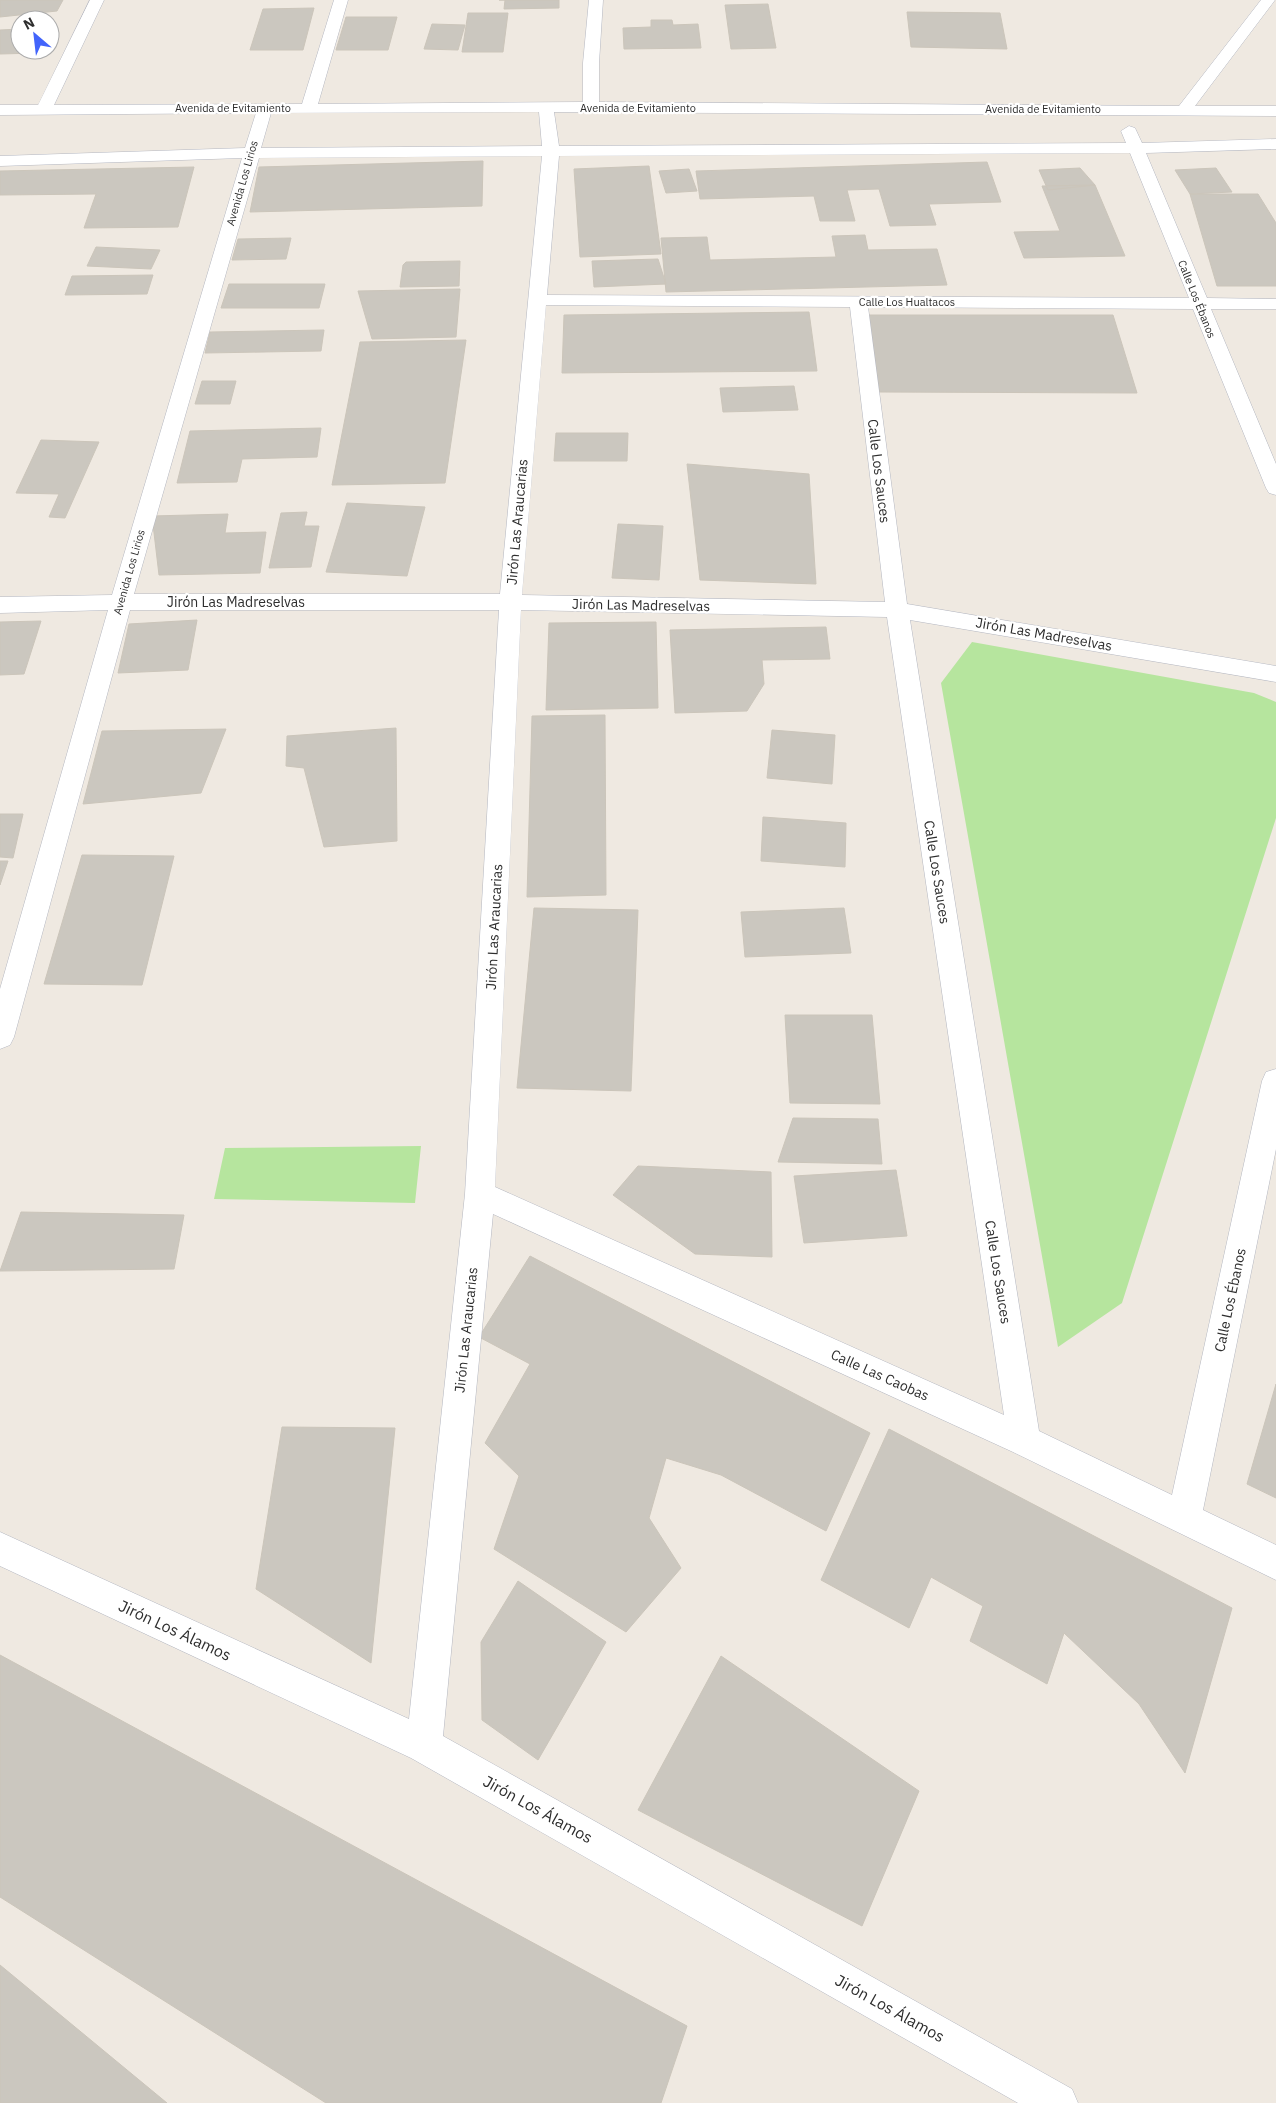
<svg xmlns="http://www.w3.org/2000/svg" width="1276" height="2103" font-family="'IBM Plex Sans',sans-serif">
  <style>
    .green { fill: #b6e59e }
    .building { fill: #cbc7bf; stroke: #cbc5ba }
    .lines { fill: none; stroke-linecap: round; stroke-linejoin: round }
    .minor-casing { stroke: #b4b7c1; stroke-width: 1 }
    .minor { fill: #fff; fill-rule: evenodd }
    .labels { text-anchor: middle; stroke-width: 4.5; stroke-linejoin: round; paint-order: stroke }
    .far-street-label { font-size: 11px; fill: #2e2e2e; stroke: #fff }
    .street-label { font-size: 14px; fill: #2e2e2e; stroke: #fff }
    .near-street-label { font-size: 16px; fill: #2e2e2e; stroke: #fff }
  </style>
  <rect width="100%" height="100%" fill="#efe9e1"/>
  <!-- green -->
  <path class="green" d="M 972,642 L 1254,693 L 1276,702 L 1276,818 L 1122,1303 L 1058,1347 L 941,683 Z
    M 421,1146 L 415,1203 L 214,1199 L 225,1148 Z"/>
  <!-- building -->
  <path class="building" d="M 0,0 L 63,0 L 57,11 L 0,17 Z
    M 499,0 L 559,0 L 559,8 L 504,9 L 505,0 Z
    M 768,4 L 776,48 L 731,49 L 725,5 Z
    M 314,8 L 303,50 L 250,50 L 263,9 Z
    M 907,12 L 1000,13 L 1007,49 L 911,47 Z
    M 468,13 L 508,13 L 503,52 L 462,52 Z
    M 346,17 L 397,17 L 388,50 L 336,50 Z
    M 651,20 L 672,20 L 673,25 L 698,24 L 701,48 L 624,49 L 623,28 L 651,27 Z
    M 432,24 L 465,25 L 458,50 L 424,49 Z
    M 20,29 L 20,50 L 39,50 L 37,53 L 0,54 L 0,30 Z
    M 483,161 L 482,206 L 250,212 L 259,167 Z
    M 987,162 L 1001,202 L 929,204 L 936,225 L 890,226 L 879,189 L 847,190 L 855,221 L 820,221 L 814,196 L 700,199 L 696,171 Z
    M 649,166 L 661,254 L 580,257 L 574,169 Z
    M 194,167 L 178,227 L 84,228 L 96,194 L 0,195 L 0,171 Z
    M 1080,168 L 1095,185 L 1048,190 L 1039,170 Z
    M 1216,168 L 1232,192 L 1190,194 L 1175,170 Z
    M 689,169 L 697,191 L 666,193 L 659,171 Z
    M 1095,185 L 1125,256 L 1024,258 L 1014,232 L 1060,231 L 1042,186 Z
    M 1190,194 L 1258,194 L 1276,223 L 1276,286 L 1217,286 Z
    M 865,235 L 868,250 L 937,249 L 947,285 L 666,292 L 661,238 L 707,237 L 710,260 L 836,257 L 832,236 Z
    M 291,238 L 286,259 L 232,260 L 238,239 Z
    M 96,247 L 160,250 L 151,269 L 87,266 Z
    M 658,259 L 666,284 L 594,287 L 592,261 Z
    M 460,261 L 459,286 L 400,287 L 403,265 L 406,262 Z
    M 153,275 L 147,294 L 65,295 L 72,276 Z
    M 229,284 L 325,284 L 319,308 L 221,308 Z
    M 460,289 L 456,337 L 372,339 L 358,291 Z
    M 809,312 L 817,371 L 562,373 L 564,315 Z
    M 868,315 L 1113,315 L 1137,393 L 879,392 Z
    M 324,330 L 321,351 L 205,353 L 210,332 Z
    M 466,340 L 445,483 L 332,485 L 360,342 Z
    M 202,381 L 236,381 L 230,404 L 195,404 Z
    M 794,386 L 798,410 L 723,412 L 720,388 Z
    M 321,428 L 317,457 L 242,459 L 237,482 L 177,483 L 190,431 Z
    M 556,433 L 628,433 L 627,461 L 554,461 Z
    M 41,440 L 99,442 L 65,518 L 49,517 L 59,494 L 16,493 Z
    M 687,464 L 809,474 L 816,584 L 700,580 Z
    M 347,503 L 425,507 L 407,576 L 326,572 Z
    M 307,512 L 304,526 L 319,526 L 311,567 L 269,568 L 281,513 Z
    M 228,514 L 225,533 L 266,532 L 260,573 L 159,575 L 152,516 Z
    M 618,524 L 663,526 L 659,580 L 612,578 Z
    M 197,620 L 188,670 L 118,673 L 129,624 Z
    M 41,621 L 24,674 L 0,675 L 0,622 Z
    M 656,622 L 658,708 L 546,710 L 549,623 Z
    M 826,627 L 830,659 L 762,660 L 764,684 L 747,711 L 675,713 L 670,630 Z
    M 605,715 L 606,895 L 527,897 L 532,716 Z
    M 396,728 L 397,841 L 324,847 L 304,768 L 286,766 L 287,736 Z
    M 226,729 L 201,793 L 83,804 L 102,731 Z
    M 772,730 L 835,735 L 832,784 L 767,778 Z
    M 0,814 L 23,814 L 13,858 L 0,857 Z
    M 763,817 L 846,823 L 845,867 L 761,861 Z
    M 82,855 L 174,856 L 142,985 L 44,984 Z
    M 0,861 L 8,861 L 0,885 Z
    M 534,908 L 638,910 L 631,1091 L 517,1088 Z
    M 844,908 L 851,953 L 745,957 L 741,912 Z
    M 785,1015 L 872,1015 L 880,1104 L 790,1103 Z
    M 793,1118 L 878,1119 L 882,1164 L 778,1162 Z
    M 638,1166 L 771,1172 L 772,1257 L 695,1254 L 613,1195 Z
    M 896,1170 L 907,1236 L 804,1243 L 794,1176 Z
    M 21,1212 L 184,1215 L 174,1269 L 0,1271 Z
    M 530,1256 L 870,1433 L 826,1531 L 721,1475 L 666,1458 L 649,1518 L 681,1568 L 626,1632 L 494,1549 L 519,1476 L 485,1443 L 530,1364 L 479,1337 Z
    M 1276,1384 L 1276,1498 L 1247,1484 Z
    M 282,1427 L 395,1428 L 371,1663 L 256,1589 Z
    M 889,1429 L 1232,1608 L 1185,1773 L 1139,1704 L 1064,1633 L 1047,1684 L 970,1641 L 983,1606 L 931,1577 L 909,1628 L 821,1580 Z
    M 518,1581 L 606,1642 L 538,1760 L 482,1720 L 481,1642 Z
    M 0,1655 L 687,2026 L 661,2103 L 326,2103 L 0,1897 Z
    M 721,1656 L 919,1791 L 862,1926 L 638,1810 Z
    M 0,1965 L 167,2103 L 0,2103 Z"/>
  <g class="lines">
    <!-- minor casing -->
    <g class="minor-casing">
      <path id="minor" d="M 90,0 L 104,0 L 54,105 L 302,104 L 334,0 L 348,0 L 318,104 L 583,102 L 583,63 L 589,0 L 603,0 L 599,63 L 599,102 L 1179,106 L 1261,0 L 1275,0 L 1195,106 L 1276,106 L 1276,116 L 554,112 L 559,146 L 1126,143 L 1121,131 L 1129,126 L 1135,128 L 1142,143 L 1276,139 L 1276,149 L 1146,153 L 1207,298 L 1276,299 L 1276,309 L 1211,309 L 1276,464 L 1276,495 L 1269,493 L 1266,488 L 1193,309 L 868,307 L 907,604 L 1276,666 L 1276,682 L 910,620 L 1039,1431 L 1172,1495 L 1262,1081 L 1266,1072 L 1276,1069 L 1276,1149 L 1203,1510 L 1276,1545 L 1276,1580 L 1013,1452 L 493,1214 L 443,1736 L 1072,2089 L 1078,2103 L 1018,2103 L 411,1758 L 0,1566 L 0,1532 L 409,1719 L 465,1194 L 499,610 L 130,610 L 14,1037 L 10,1045 L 0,1049 L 0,989 L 108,610 L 0,613 L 0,597 L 112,595 L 242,158 L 0,166 L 0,156 L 245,148 L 256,113 L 0,115 L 0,105 L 38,105 ZM 539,112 L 542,146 L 261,148 L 271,113 ZM 1130,153 L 1189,298 L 547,295 L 559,156 ZM 542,156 L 500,594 L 134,594 L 259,158 ZM 546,305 L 850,307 L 885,602 L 522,595 ZM 521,610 L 887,617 L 1004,1415 L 495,1187 Z"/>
    </g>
    <!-- minor -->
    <use href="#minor" class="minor"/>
  </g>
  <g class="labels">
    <!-- far-street labels -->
    <g class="far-street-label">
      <text x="233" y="112">Avenida de Evitamiento</text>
      <text x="638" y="112">Avenida de Evitamiento</text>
      <text x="1043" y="113">Avenida de Evitamiento</text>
      <text transform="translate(242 183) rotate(-74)" y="4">Avenida Los Lirios</text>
      <text transform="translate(1197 299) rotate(68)" y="4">Calle Los Ébanos</text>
      <text x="907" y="306">Calle Los Hualtacos</text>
      <text transform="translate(129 572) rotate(-74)" y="4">Avenida Los Lirios</text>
    </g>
    <!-- street labels -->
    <g class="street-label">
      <text transform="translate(879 471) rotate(83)" y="5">Calle Los Sauces</text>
      <text transform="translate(517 522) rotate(-85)" y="5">Jirón Las Araucarias</text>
      <text x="236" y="607">Jirón Las Madreselvas</text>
      <text transform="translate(641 605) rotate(1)" y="5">Jirón Las Madreselvas</text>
      <text transform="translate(1044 634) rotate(10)" y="5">Jirón Las Madreselvas</text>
      <text transform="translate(937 872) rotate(81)" y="5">Calle Los Sauces</text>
      <text transform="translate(494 927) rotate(-87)" y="5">Jirón Las Araucarias</text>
      <text transform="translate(998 1272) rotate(81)" y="5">Calle Los Sauces</text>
      <text transform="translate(1230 1300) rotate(-78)" y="5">Calle Los Ébanos</text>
      <text transform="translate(466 1330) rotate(-84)" y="5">Jirón Las Araucarias</text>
      <text transform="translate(880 1375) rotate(24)" y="5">Calle Las Caobas</text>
    </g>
    <!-- near-street labels -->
    <g class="near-street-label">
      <text transform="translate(175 1630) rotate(25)" y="6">Jirón Los Álamos</text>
      <text transform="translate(538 1809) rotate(29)" y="6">Jirón Los Álamos</text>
      <text transform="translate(890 2008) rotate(29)" y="6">Jirón Los Álamos</text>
    </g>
  </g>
  <!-- north arrow -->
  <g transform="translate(35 35) rotate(332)"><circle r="24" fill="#ffffff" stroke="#ababab"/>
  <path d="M0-4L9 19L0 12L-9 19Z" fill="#4264fb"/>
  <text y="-8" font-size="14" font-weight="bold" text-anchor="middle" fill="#2e2e2e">N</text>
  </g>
</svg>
